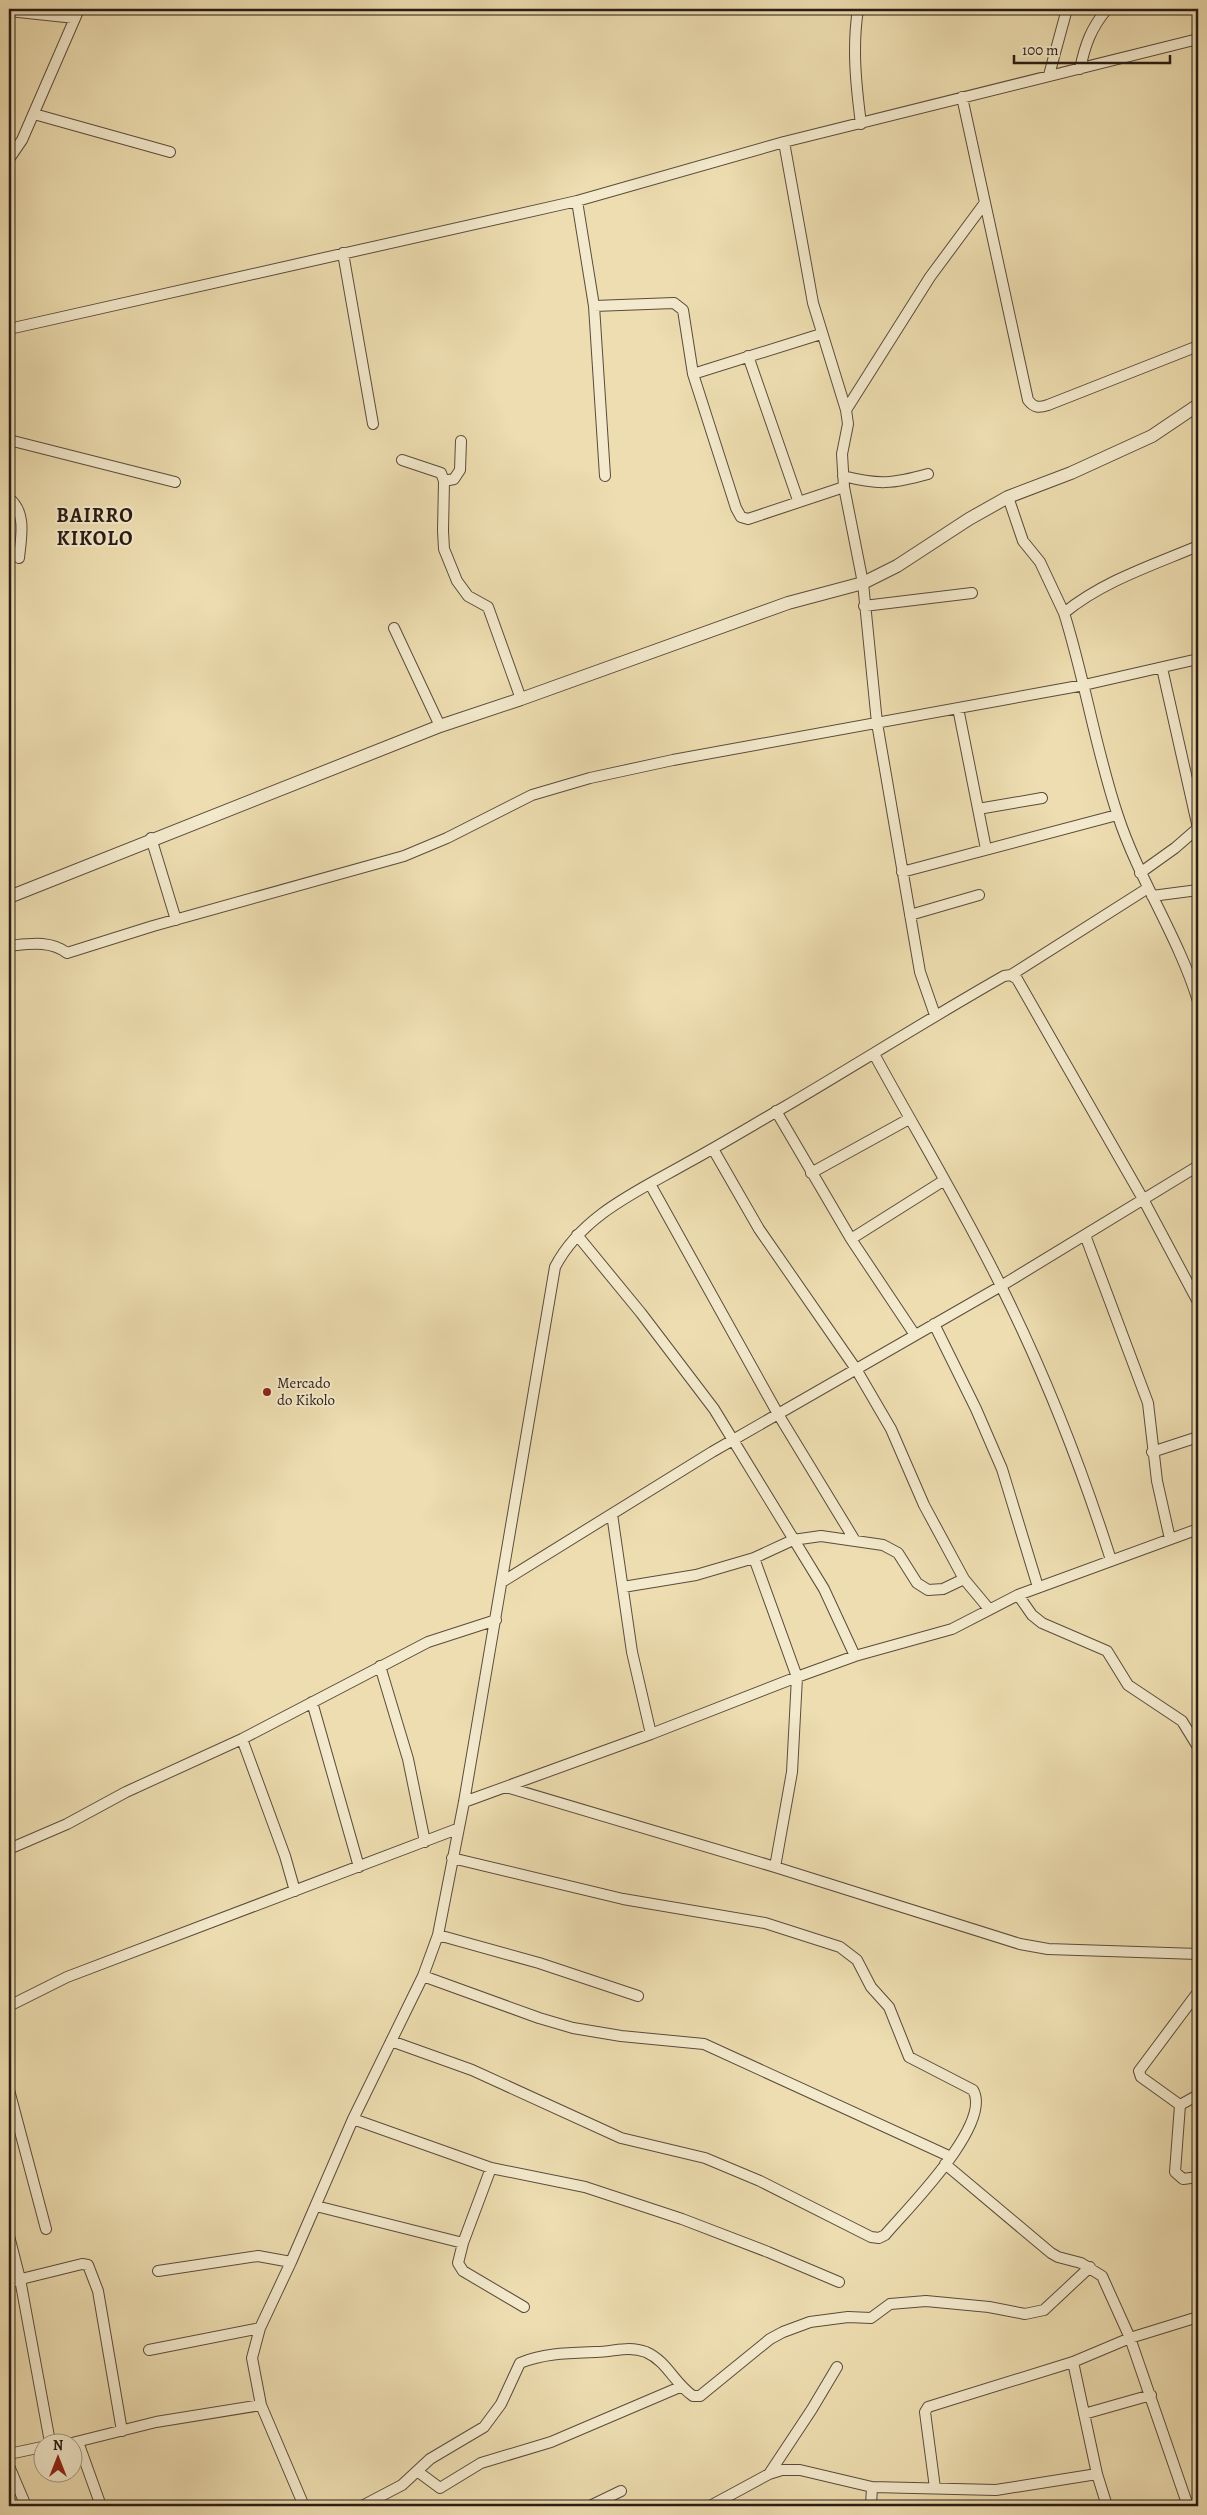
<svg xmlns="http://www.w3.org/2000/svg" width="1207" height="2515" font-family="Alegreya,serif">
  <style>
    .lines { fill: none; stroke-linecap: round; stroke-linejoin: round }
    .minor-casing { stroke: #5a4c3c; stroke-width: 12 }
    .tertiary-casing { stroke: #5a4c3c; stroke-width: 14 }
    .minor { stroke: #f3e9cc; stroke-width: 10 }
    .tertiary { stroke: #f3e9cc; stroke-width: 12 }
    .poi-dot { fill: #8f2418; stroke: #f3e9cc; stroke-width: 2 }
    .labels { text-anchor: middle; stroke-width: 4; stroke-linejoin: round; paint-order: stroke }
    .poi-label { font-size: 15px; fill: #291c15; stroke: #f3e9cc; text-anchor: start }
    .district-label { font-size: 20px; font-weight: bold; letter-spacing: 1px; fill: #291c15; stroke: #f3e9cc }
  </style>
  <rect width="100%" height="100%" fill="#edddb0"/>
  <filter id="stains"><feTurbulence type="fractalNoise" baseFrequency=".004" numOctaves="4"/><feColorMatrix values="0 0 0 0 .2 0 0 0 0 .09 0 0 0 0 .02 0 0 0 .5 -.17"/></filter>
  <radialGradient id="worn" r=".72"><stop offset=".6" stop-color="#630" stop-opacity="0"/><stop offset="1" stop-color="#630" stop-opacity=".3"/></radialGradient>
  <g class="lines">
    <!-- minor casing -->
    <g class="minor-casing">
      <path id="minor" d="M 858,9 C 852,48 856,85 861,124
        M 9,11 L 75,18
        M 1080,69 C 1085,45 1091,28 1107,9
        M 1049,75 L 1067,9
        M 962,97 L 1028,400 C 1034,408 1039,408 1048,405 L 1198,346
        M 34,114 L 170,152
        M 784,142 L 813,303 L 846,410 L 848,424 L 842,454 L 844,487 L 863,583 L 877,723 L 920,972 L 935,1015
        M 9,159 L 22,140 L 79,9
        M 577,201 L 594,306 L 605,476
        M 343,253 L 373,424
        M 594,306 L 674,303 L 683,310 L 693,374 L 736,508 L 741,517 L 748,519 L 844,487
        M 9,329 L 577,201 L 784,142 L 1198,39
        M 748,356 L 798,500
        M 693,374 L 821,334
        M 846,410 L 930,277 L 984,204
        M 9,440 L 175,482
        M 402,460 L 441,473 L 444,481 L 443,531 L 444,549 L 457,581 L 468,596 L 488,607 L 521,699
        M 843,476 C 879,485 892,484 928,474
        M 444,481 L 454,479 L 460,470 L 461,441
        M 1008,497 L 1023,541 L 1040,562 L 1064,613
        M 9,498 C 27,513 21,537 19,558
        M 1198,546 C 1153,565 1103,581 1064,613 C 1085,680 1096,751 1118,816 C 1139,880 1178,936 1198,1001
        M 864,606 L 972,593
        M 394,628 L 440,726
        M 1162,668 L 1198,828
        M 958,708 L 986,849
        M 978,809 L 1042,798
        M 151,838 L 176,920
        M 902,872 L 1117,815
        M 1140,873 L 1175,848 L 1198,828
        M 1152,896 L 1198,890
        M 910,915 L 979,895
        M 9,946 C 29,944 50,940 67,953 L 153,926 L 404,856 L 447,838 L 532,795 L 590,778 L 673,760 L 1084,685 L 1198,659
        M 1011,975 L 1017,979 L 1143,1199 L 1198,1302
        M 874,1054 C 916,1131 962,1207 1001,1286 C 1045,1374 1081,1466 1111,1560
        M 776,1111 L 851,1239 L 915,1335
        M 713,1149 L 759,1229 L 856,1369 L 891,1429 L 924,1505 L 964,1579 L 989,1609
        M 811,1173 L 909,1119
        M 650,1184 L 778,1414 L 854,1539
        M 577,1235 L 641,1313 L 714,1409 L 824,1589 L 855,1656
        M 1085,1235 L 1148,1403 L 1157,1481 L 1170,1539
        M 851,1239 L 943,1181
        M 934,1324 L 976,1409 L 1002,1469 L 1038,1587
        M 1152,1452 L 1198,1437
        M 612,1514 L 632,1652 L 651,1734
        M 754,1558 L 797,1677 L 792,1772 L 775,1867
        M 502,1582 L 712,1452 L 1001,1286 L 1198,1166
        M 623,1587 L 696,1575 L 754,1558 L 793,1540 L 821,1536 L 883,1545 L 898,1553 L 917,1583 L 928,1590 L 943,1589 L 964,1579
        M 1018,1595 L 1032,1615 L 1042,1623 L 1107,1651 L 1128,1685 L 1182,1721 L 1198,1747
        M 380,1666 L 408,1759 L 425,1842
        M 312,1702 L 359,1867
        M 242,1739 L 285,1856 L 295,1891
        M 506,1787 L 775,1867 L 1020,1944 L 1048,1949 L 1198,1954
        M 464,1802 L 651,1734 L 797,1677 L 855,1656 L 952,1629 L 1018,1595 L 1198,1529
        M 9,1849 L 67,1824 L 126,1792 L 242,1739 L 428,1642 L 496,1620
        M 438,1935 L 539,1963 L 638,1996
        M 423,1976 L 539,2018 L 573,2028 L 621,2036 L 704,2044 L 951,2157
        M 9,2006 L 67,1977 L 457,1829
        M 391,2041 L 472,2070 L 621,2138 L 705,2158 L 760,2181 L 871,2237 L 879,2238 L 885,2235 C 907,2209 993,2124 973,2090 L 909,2057 L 889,2007 L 871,1987 L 857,1960 L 840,1947 L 765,1923 L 623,1899 L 452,1858
        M 9,2090 L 46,2229
        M 1180,2105 L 1141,2077 L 1139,2071 L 1198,1992
        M 1180,2105 L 1175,2172 L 1183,2179 L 1198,2177
        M 1180,2105 L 1198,2095
        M 353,2119 L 491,2168 L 585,2187 L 682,2219 L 768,2252 L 839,2282
        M 945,2164 L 1051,2253 L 1058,2257 L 1081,2263 L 1102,2276 L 1130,2338 L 1188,2506
        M 491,2168 L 463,2243 L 458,2263 L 463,2271 L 524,2307
        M 316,2206 L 463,2243
        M 9,2236 L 20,2279 L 50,2442
        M 158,2271 L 258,2256 L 291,2262
        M 9,2282 L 82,2264 L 88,2265 L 98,2291 L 122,2431
        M 149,2350 L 260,2328
        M 1073,2362 L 1097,2474 L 1107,2506
        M 1084,2414 L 1151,2395
        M 78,2442 L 101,2506
        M 72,2443 L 156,2422 L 261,2405
        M 9,2454 L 42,2447
        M 9,2466 L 26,2506
        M 417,2471 L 440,2488 L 481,2463 L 551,2442 L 680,2387
        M 769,2474 L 812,2409 L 837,2367
        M 935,2488 L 925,2412 L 928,2407 L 1073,2362 L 1130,2338 L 1198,2317
        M 304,2506 L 261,2405 L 252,2358 L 260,2328 L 291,2262 L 353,2119 L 423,1976 L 438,1935 L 464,1802 L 555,1267 C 582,1215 638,1191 687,1163 C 720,1145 753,1125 786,1106 C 859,1063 930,1018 1004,976 L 1011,975 L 1148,888
        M 362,2506 L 402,2485 L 430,2459 L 484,2427 L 501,2404 L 520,2363 C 544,2353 570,2353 596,2352 C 614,2352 628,2345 646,2352 C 668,2362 673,2382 693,2396 L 700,2396 L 770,2339 L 783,2332 L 810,2322 L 848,2317 L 871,2318 L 890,2304 L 926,2301 L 989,2307 L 1025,2314 L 1044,2310 L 1090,2267
        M 590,2506 L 621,2491
        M 710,2506 L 769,2474 L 782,2470 L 800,2470 L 872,2487 L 996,2490 L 1097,2474
        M 871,2506 L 872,2487"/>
    </g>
    <!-- tertiary casing -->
    <g class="tertiary-casing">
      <path id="tertiary" d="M 9,897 L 440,726 L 521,699 L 788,603 L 863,583 L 897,566 L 969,519 L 1008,497 L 1071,473 L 1152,436 L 1198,405"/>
    </g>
    <!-- minor -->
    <use href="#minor" class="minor"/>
    <!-- tertiary -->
    <use href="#tertiary" class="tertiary"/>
  </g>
  <!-- markers -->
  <circle class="poi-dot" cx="267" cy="1392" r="5"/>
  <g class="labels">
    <!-- poi labels -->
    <g class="poi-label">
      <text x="277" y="1388">Mercado<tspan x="277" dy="17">do Kikolo</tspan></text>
    </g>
    <!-- district labels -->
    <g class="district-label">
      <text x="95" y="522">BAIRRO<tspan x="95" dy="23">KIKOLO</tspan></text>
    </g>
  </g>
  <!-- margin -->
  <rect width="1207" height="2515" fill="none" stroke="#edddb0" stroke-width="30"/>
  <rect x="10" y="10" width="1187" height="2495" fill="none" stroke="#291c15" stroke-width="2.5"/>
  <rect x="15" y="15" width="1177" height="2485" fill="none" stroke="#291c15"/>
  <!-- north arrow -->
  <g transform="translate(58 2458)"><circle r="24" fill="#f3e9cc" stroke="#a29783"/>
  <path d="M0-4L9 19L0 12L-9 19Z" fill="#8f2418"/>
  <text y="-8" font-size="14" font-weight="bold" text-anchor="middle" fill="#291c15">N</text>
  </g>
  <!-- scale -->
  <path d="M1014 55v8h156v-8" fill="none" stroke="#291c15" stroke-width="2.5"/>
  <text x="1022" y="55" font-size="15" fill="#291c15" stroke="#f3e9cc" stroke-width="4" paint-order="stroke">100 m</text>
  <rect width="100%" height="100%" filter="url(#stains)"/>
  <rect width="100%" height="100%" fill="url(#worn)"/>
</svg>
